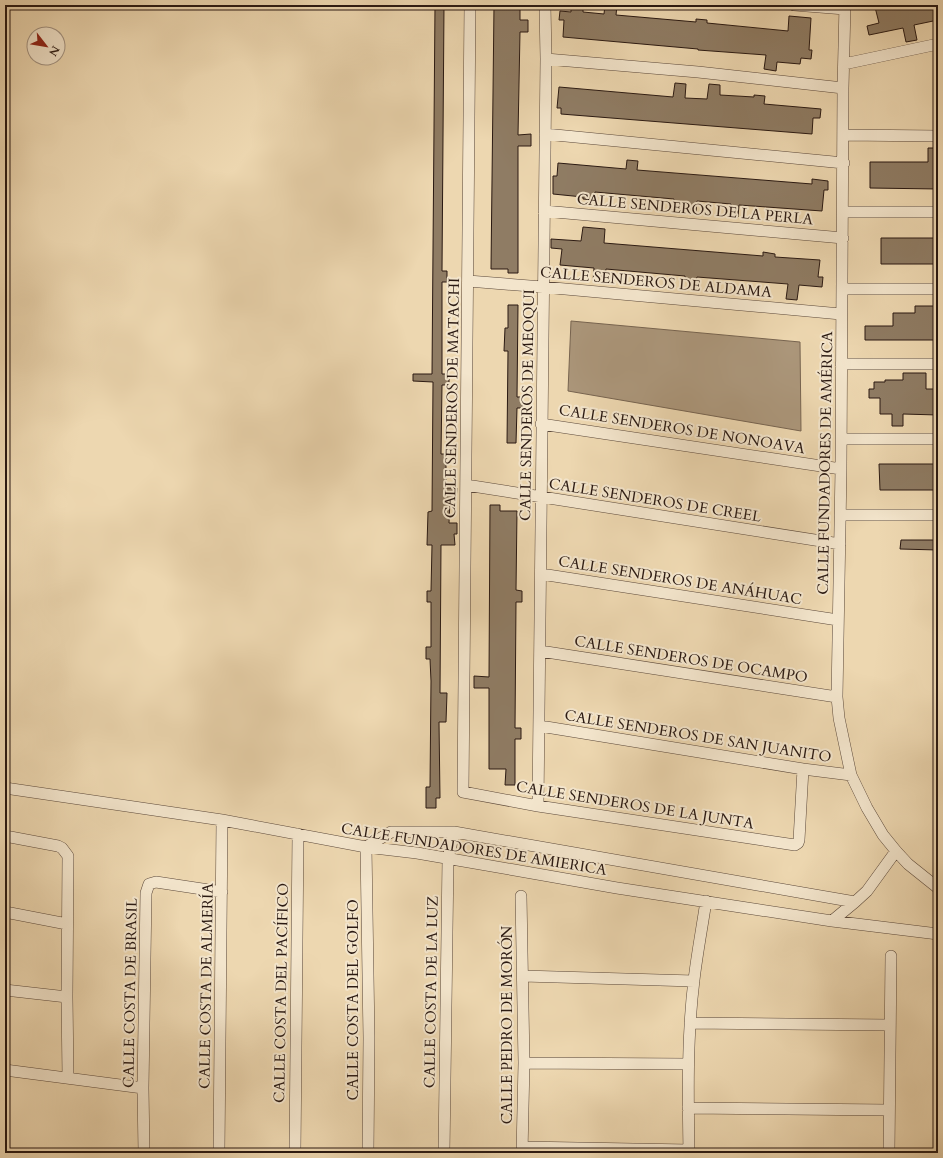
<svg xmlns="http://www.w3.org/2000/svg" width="943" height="1158" font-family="Cardo,serif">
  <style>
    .water { fill: #ab967a; stroke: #776450 }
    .building { fill: #8f7c64; stroke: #2a1912 }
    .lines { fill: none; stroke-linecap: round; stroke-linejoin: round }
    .minor-casing { stroke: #5b483a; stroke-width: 12 }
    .minor { stroke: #f3e5cc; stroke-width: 11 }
    .labels { text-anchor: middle; stroke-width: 4; stroke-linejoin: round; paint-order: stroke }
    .street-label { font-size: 15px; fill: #2a1912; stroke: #f3e5cc }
  </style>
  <rect width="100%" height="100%" fill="#edd7b0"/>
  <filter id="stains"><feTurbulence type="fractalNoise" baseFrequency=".005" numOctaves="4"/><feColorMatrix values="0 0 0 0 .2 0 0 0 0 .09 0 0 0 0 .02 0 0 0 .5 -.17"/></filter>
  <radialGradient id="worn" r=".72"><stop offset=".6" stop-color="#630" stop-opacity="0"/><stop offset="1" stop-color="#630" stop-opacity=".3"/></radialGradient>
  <!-- water -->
  <path class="water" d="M 571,321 L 800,342 L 801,431 L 568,391 Z"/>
  <!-- building -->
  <path class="building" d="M 435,5 L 444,5 L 442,271 L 447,271 L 447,282 L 442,282 L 442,374 L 449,374 L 449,385 L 442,385 L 441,454 L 446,454 L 446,488 L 457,488 L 456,500 L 450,500 L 449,523 L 457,523 L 457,534 L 454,534 L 455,545 L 441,545 L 440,693 L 447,693 L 446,722 L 439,722 L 440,798 L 436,798 L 436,808 L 426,808 L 426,787 L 430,787 L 431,681 L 430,659 L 426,659 L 426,647 L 431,647 L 431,602 L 427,602 L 427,591 L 431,591 L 432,545 L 427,545 L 428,512 L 432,511 L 433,382 L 413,381 L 413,374 L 432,374 Z
    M 494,5 L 520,5 L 520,20 L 528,20 L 528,32 L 520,32 L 518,135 L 531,134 L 531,146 L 518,146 L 518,273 L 508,273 L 508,269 L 491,269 Z
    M 605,5 L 617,5 L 616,15 L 696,22 L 696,19 L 707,20 L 707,23 L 788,31 L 789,16 L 811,18 L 809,50 L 812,50 L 811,59 L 801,58 L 800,64 L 777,62 L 776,71 L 764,69 L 766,55 L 698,50 L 698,49 L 563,37 L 564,20 L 559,20 L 560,11 L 571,12 L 571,7 L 583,8 L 583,12 L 604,14 Z
    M 885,5 L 938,5 L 938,20 L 914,25 L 917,40 L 906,42 L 903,28 L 869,35 L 867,26 L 879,23 L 875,7 Z
    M 675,83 L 686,84 L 685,98 L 707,99 L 709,84 L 720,85 L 720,95 L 754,97 L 754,95 L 765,96 L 764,104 L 821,109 L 820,118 L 813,118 L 812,134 L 561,114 L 561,108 L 557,108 L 559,87 L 673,97 Z
    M 928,148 L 938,148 L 938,189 L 870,188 L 870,162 L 928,162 Z
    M 627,160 L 638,161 L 637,170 L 812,184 L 812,179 L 828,181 L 828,190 L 824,190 L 822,211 L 739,205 L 738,217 L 730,216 L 731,204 L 697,201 L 696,212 L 678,211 L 679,208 L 673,207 L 674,199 L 595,192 L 594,200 L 583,199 L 583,197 L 553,194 L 553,176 L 557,176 L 558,163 L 626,169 Z
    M 583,227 L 605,229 L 604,243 L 763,256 L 763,252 L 775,254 L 775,257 L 820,260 L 818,277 L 823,277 L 822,287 L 799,285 L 797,300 L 786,299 L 788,284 L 697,277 L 696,280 L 685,279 L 685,276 L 606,269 L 604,282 L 593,281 L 594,268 L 560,265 L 562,249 L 551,248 L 551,239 L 581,241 Z
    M 881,238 L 938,238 L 938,264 L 881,264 Z
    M 508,305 L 518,305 L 517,397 L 523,397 L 523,408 L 517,408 L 516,443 L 507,443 L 508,351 L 504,351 L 505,328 L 508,328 Z
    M 915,306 L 938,306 L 938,340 L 865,340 L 865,326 L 893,326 L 893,313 L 915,313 Z
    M 903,373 L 926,373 L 926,389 L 938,389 L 938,415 L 903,414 L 903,426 L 892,426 L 892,414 L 880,414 L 880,398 L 869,398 L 869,389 L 874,389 L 874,382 L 885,382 L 885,380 L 903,380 Z
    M 879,464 L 938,464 L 938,490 L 880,490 Z
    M 490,505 L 500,505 L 500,511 L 517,511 L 516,590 L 522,591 L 522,602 L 516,602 L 515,728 L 521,728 L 521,739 L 515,739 L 515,785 L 505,785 L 506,769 L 489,769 L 489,688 L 474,688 L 474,676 L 489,677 Z
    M 901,540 L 938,540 L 938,550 L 900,549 Z"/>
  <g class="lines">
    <!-- minor casing -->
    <g class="minor-casing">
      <path id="minor" d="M 470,5 L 463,792 L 538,806 L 795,845 L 798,843 L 799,840 L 803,769
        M 794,5 L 845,9
        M 845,5 L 843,88 L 841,469 L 837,697 L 839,718 L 851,775 L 867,808 L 883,835 L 896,851 L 908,864 L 938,888
        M 546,59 L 698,72 L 843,88
        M 844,64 L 938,44
        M 545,134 L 844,163
        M 844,135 L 938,136
        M 544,211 L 843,238
        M 843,212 L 938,212
        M 468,281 L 543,287 L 841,314
        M 842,289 L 938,289
        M 841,364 L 938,364
        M 541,424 L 841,469
        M 841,439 L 938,439
        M 466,485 L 840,544
        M 840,515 L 938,515
        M 541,574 L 838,620
        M 540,651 L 837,697
        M 540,726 L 803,769 L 851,775
        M 5,788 L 222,820 L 366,847 L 417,853 L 617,888 L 832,921 L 938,934
        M 538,806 L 546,59 L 545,5
        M 5,836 L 58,846 L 62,848 L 68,856 L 67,997 L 68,1077
        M 521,896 L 524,1063 L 522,1153
        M 5,912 L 67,924
        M 832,921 L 855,902 L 867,891 L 896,851
        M 523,976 L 694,981
        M 5,990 L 67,997
        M 690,1023 L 890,1025
        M 524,1063 L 688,1064
        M 5,1070 L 143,1088
        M 688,1108 L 889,1110
        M 523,1147 L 689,1150
        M 144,1153 L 143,1088 L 146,893 L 149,884 L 156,882 L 222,892
        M 219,1153 L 222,820
        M 295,1153 L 298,834
        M 368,1153 L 369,1038 L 366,847 L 391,832 L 454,832 L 855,902
        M 444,1153 L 448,859 L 454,832
        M 689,1153 C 688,1095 687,1037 694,980 C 697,954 702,928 706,901
        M 889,1153 L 891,956"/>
    </g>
    <!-- minor -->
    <use href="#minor" class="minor"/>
  </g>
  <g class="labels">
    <!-- street labels -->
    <g class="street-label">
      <text transform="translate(695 209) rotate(5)" y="5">CALLE SENDEROS DE LA PERLA</text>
      <text transform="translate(656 282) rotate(5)" y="5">CALLE SENDEROS DE ALDAMA</text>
      <text transform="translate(452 398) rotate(-89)" y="5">CALLE SENDEROS DE MATACHI</text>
      <text transform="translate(527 405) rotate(-89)" y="5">CALLE SENDEROS DE MEOQUI</text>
      <text transform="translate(682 429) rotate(9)" y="5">CALLE SENDEROS DE NONOAVA</text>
      <text transform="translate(825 463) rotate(-89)" y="5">CALLE FUNDADORES DE AMÉRICA</text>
      <text transform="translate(655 500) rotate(9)" y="5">CALLE SENDEROS DE CREEL</text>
      <text transform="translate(680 580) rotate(9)" y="5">CALLE SENDEROS DE ANÁHUAC</text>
      <text transform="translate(691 659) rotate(9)" y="5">CALLE SENDEROS DE OCAMPO</text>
      <text transform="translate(698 736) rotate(9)" y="5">CALLE SENDEROS DE SAN JUANITO</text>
      <text transform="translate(635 805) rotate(9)" y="5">CALLE SENDEROS DE LA JUNTA</text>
      <text transform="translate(474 849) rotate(9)" y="5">CALLE FUNDADORES DE AMIERICA</text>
      <text transform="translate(206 986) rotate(-89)" y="5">CALLE COSTA DE ALMERÍA</text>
      <text transform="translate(431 992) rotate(-89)" y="5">CALLE COSTA DE LA LUZ</text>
      <text transform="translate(130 993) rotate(-89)" y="5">CALLE COSTA DE BRASIL</text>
      <text transform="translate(281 993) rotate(-89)" y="5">CALLE COSTA DEL PACÍFICO</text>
      <text transform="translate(353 1000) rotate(-90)" y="5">CALLE COSTA DEL GOLFO</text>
      <text transform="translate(507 1025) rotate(-90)" y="5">CALLE PEDRO DE MORÓN</text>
    </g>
  </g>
  <!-- margin -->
  <rect width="943" height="1158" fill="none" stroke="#edd7b0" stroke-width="20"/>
  <rect x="6" y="6" width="931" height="1146" fill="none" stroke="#2a1912" stroke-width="2"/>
  <rect x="10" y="10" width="923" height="1138" fill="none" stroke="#2a1912"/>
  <!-- north arrow -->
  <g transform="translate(46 46) rotate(121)"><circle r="19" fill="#f3e5cc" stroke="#a39382"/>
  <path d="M0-3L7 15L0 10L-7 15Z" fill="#8f2418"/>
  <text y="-6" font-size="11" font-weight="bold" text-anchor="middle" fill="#2a1912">N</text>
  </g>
  <rect width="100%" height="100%" filter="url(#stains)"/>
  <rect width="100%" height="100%" fill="url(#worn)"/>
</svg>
